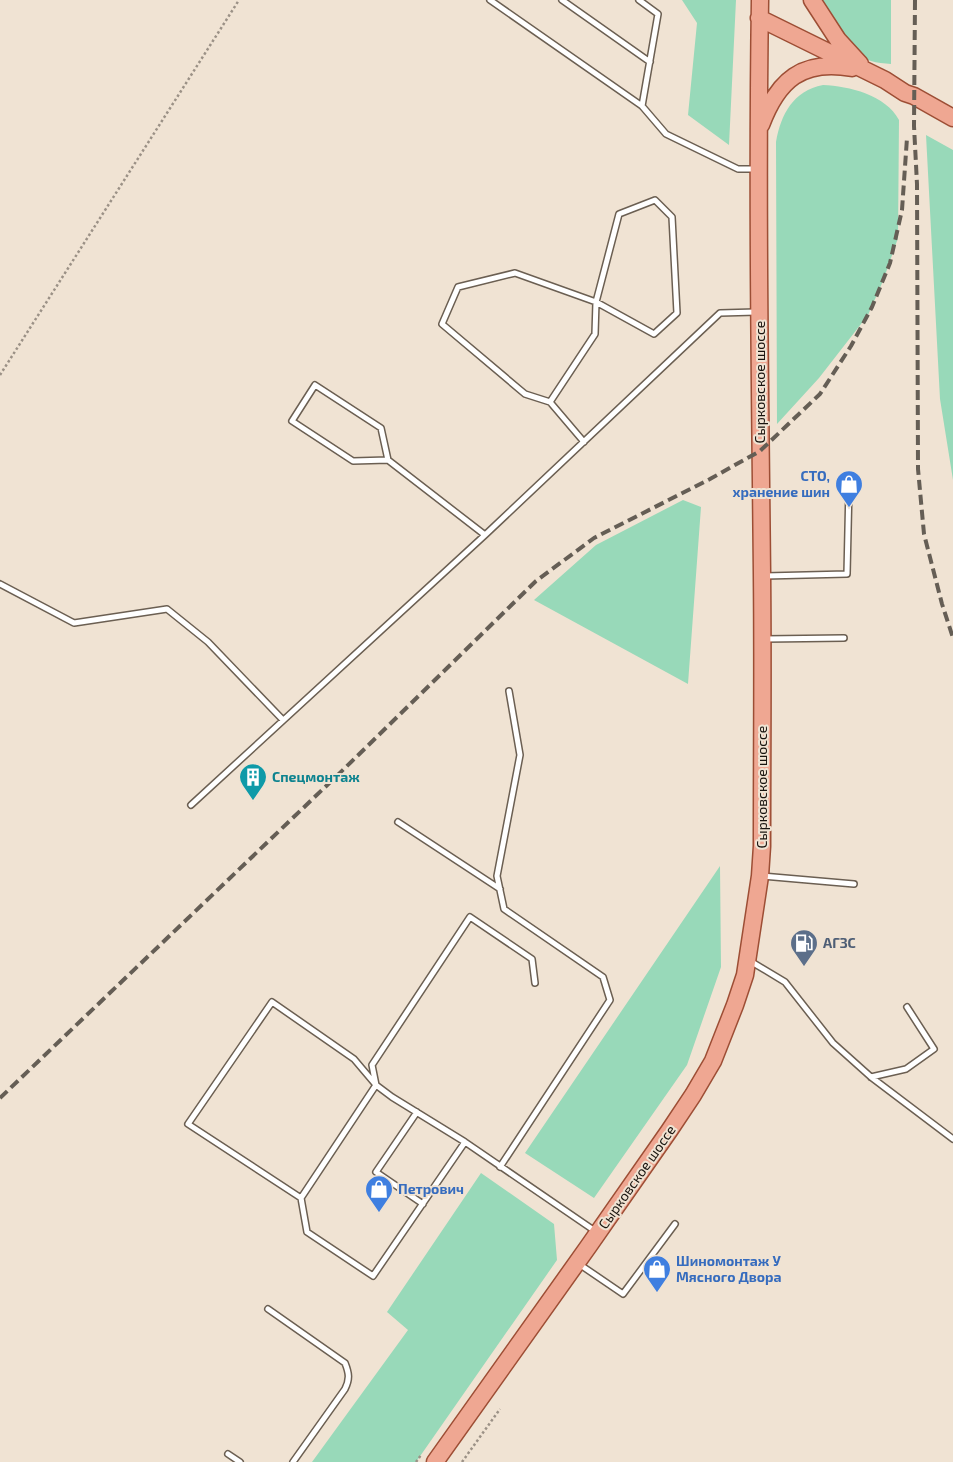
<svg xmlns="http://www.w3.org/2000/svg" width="953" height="1462" font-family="'Exo 2',sans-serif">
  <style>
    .green { fill: #98d9b9 }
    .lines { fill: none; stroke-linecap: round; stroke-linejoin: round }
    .service-casing { stroke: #6b5f52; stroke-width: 8 }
    .primary-casing { stroke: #9d4e35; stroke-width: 19 }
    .path { stroke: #9b9186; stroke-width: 2.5; stroke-dasharray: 2.5 2.5; stroke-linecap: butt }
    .service { stroke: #fff; stroke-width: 5 }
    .primary { stroke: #efa792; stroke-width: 16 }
    .rail { stroke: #655e55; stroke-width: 4; stroke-dasharray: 10 5; stroke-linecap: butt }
    .labels { text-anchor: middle; stroke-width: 4; stroke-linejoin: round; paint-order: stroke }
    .street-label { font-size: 14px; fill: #19140f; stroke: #f0e3d3 }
    .shop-label { font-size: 14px; font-weight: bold; fill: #366cbe; stroke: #f0e3d3; text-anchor: start }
    .culture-label { font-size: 14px; font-weight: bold; fill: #0d838f; stroke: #f0e3d3; text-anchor: start }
    .service-label { font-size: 14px; font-weight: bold; fill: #4e5e75; stroke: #f0e3d3; text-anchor: start }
  </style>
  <rect width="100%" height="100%" fill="#f0e3d3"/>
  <!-- green -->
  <path class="green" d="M 682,0 L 736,0 L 729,145 L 688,115 L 697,23 Z
    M 820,0 L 891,0 L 891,64 C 884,63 877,63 871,61 C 854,56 830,15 820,0 Z
    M 823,85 C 849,86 886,95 899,120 L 898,238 L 883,281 L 868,315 L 819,378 L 777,424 L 776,142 C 781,114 793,91 823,85 Z
    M 926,135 L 953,150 L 953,480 L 940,399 Z
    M 683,500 L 701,507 L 688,684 L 534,600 L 596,545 Z
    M 720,866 L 721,967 L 687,1065 L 594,1198 L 525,1153 Z
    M 481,1173 L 554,1224 L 557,1260 L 416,1462 L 312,1462 L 408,1330 L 387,1312 Z"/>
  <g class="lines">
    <!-- service casing -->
    <g class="service-casing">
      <path id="service" d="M 490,0 L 642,106 L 666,134 L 738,169 L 755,169
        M 562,0 L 650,62
        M 639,0 L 658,14 L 642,106
        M 550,402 L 525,394 L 442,324 L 458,287 L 515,273 L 596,302 L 654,334 L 677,313 L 672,217 L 655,200 L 619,214 L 596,302 L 595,334 L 550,402 L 584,442
        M 388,460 L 353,461 L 292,421 L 315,385 L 381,428 L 388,460 L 485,535
        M 765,576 L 847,574 L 849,486
        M 0,584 L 74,623 L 167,609 L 208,642 L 283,720
        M 765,639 L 844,638
        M 191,805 L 485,535 L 720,313 L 756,312
        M 398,822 L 500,889
        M 762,876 L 854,884
        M 750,961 L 785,982 L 833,1043 L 871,1077 L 953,1139
        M 535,983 L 532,959 L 470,917 L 372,1065 L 376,1085 L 301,1198 L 188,1124 L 272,1002 L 354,1059 L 376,1085 L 392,1097 L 465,1142 L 595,1231
        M 871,1077 L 906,1069 L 934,1049 L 907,1007
        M 417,1112 L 376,1172 L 423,1204
        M 500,1167 L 610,1000 L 603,977 L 504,909 L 497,876 L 520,755 L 509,691
        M 301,1198 L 307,1232 L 373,1276 L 465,1142
        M 579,1264 L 623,1294 L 675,1224
        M 268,1309 L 345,1363 C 349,1373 350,1379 345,1389 L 293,1462
        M 228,1454 L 240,1462"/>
    </g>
    <!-- primary casing -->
    <g class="primary-casing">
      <path id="primary" d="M 812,0 L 838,40 L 860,64
        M 759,18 L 885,80 L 905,93 L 914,96 L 953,118
        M 761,125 C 778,80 802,59 852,68
        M 435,1462 L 588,1247 L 669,1131 L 693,1095 L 713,1061 L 735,1005 L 745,975 L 760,876 L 762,846 C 762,755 763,665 762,574 C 760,383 757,191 760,0"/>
    </g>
    <!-- path -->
    <path class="path" d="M 0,375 L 239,0
      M 416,1462 L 421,1455
      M 462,1462 L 500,1409"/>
    <!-- service -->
    <use href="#service" class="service"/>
    <!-- primary -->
    <use href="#primary" class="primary"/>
    <!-- rail -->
    <path class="rail" d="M 915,0 L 914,126 L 917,184 L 918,469 L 924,534 L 942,604 L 953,638
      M 0,1098 L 345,768 L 536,581 L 594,538 L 710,479 L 760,451 L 820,394 L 851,346 L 872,307 L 890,263 L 902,210 L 907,138"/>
  </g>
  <!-- icons -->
  <defs>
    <g id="shop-pin" transform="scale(1.4375)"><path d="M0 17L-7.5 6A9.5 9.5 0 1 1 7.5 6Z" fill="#3f7fe0" stroke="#f0e3d3"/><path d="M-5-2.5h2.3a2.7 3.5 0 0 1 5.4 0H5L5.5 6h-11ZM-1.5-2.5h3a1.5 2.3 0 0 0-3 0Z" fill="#fff"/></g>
    <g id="building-pin" transform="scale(1.4375)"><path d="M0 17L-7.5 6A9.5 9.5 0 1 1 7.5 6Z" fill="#0f9aa8" stroke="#f0e3d3"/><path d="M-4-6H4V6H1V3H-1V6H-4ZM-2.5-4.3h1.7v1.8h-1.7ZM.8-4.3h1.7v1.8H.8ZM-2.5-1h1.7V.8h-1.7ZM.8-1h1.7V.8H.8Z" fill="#fff"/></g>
    <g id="fuel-pin" transform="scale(1.4375)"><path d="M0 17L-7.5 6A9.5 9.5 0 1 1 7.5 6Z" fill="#5c6f8a" stroke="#f0e3d3"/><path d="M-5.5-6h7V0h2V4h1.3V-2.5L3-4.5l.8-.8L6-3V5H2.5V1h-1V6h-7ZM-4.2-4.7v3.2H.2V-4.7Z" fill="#fff"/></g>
  </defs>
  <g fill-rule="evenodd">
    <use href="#shop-pin" x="849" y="484"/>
    <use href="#building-pin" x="253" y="777"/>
    <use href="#fuel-pin" x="804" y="943"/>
    <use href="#shop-pin" x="379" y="1189"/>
    <use href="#shop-pin" x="657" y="1269"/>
  </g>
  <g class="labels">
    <!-- street labels -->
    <g class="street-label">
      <text transform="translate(760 382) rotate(-90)" y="5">Сырковское шоссе</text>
      <text transform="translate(762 787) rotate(-90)" y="5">Сырковское шоссе</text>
      <text transform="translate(637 1177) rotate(-55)" y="5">Сырковское шоссе</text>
    </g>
    <!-- shop labels -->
    <g class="shop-label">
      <text x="830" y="481" text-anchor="end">СТО,<tspan x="830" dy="16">хранение шин</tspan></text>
      <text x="398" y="1194">Петрович</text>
      <text x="676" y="1266">Шиномонтаж У<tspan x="676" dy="16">Мясного Двора</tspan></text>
    </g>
    <!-- culture labels -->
    <g class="culture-label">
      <text x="272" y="782">Спецмонтаж</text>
    </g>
    <!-- service labels -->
    <g class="service-label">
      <text x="823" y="948">АГЗС</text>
    </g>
  </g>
</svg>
